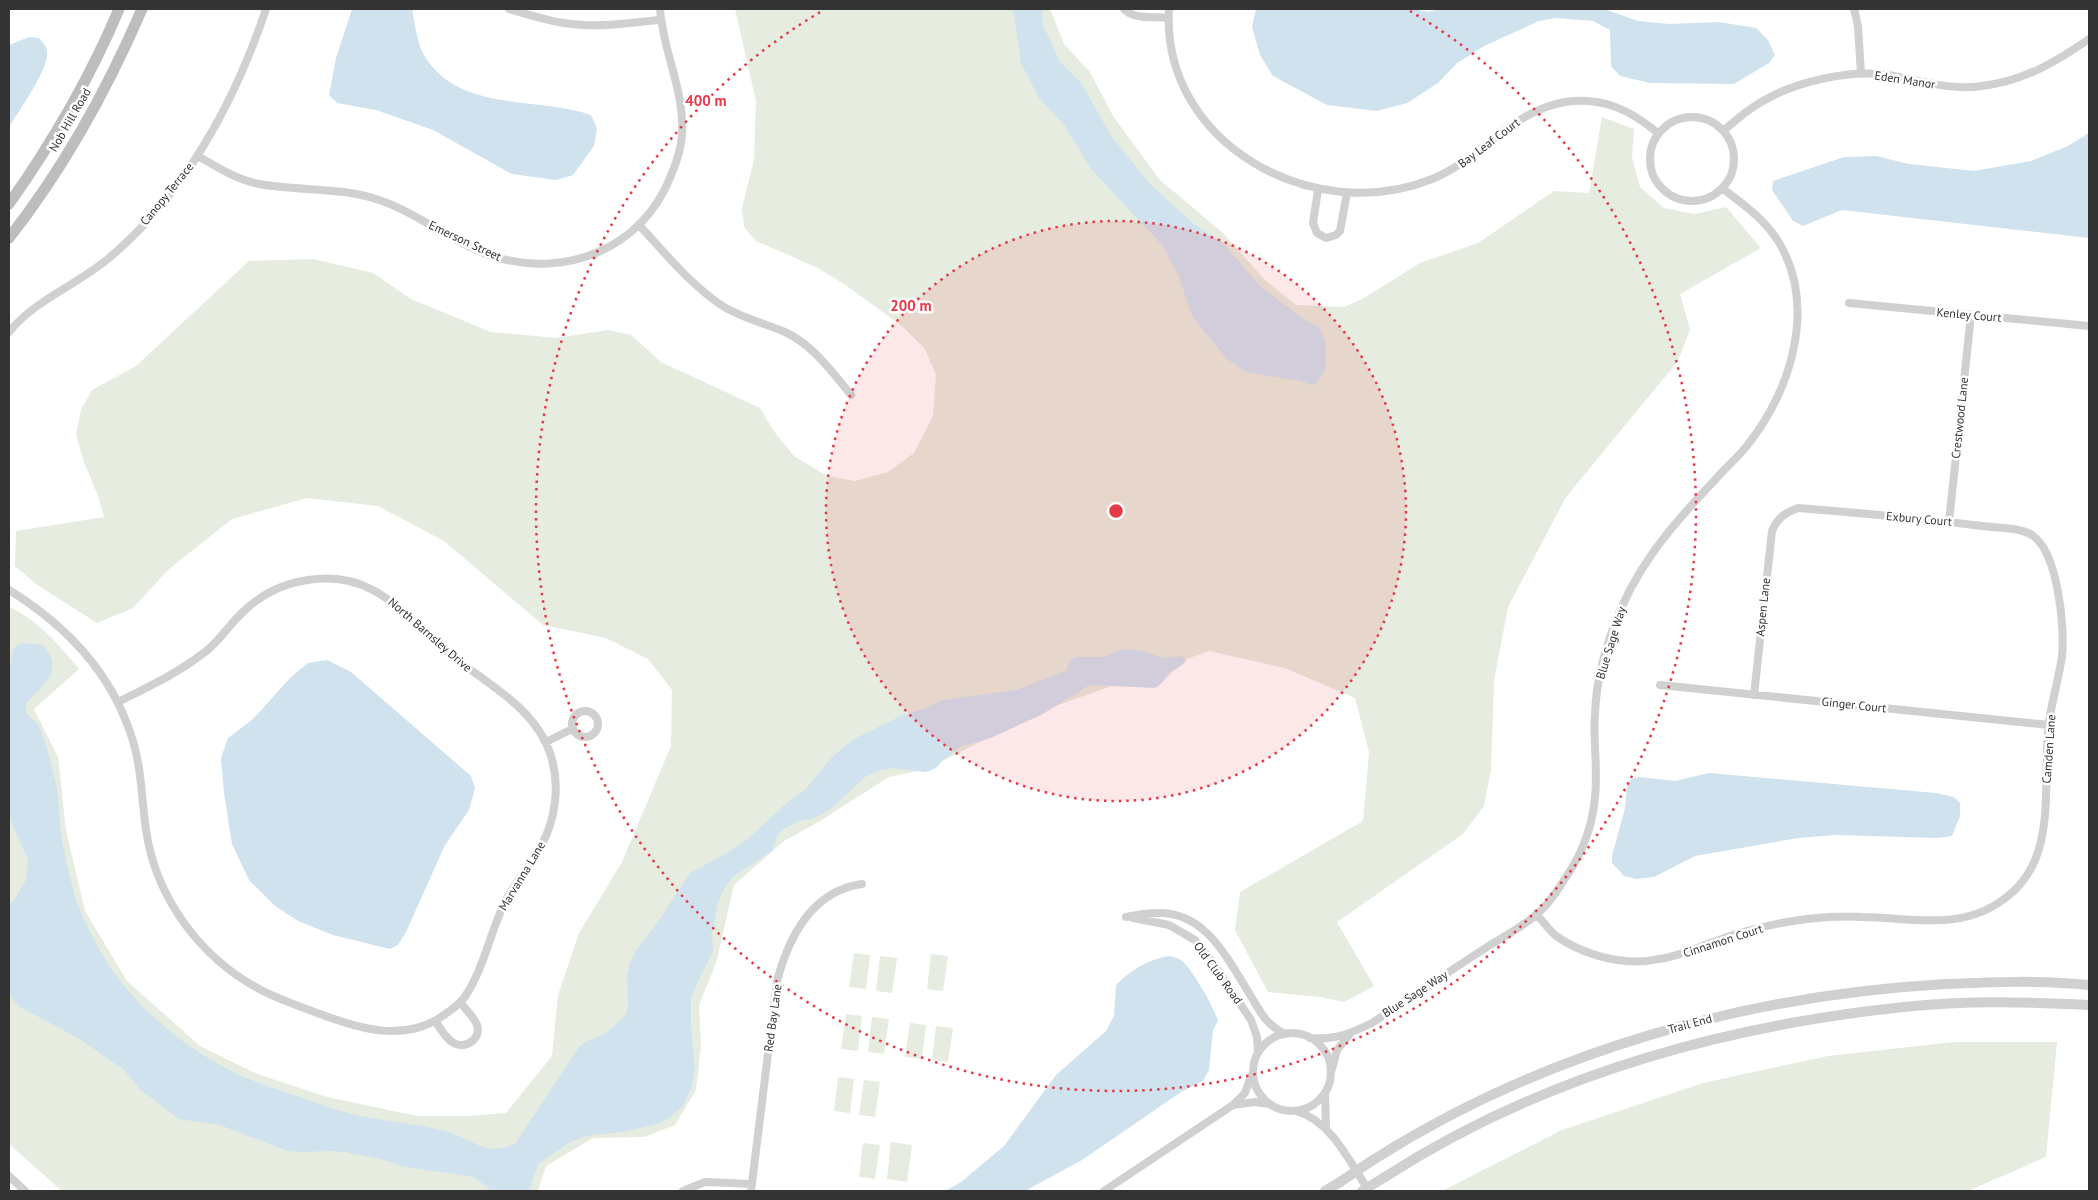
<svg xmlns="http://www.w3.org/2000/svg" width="2098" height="1200" font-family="'PT Sans',sans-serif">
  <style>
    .green { fill: #e6ecdf }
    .water { fill: #cfe2ee }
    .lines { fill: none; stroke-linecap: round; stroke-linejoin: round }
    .minor { stroke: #d0d0d0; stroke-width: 8 }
    .tertiary { stroke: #d0d0d0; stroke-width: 10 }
    .secondary { stroke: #bdbdbd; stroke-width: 11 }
    .tertiary-bridge { stroke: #d0d0d0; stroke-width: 10 }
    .ring { fill: none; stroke: #e63946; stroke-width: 2.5; stroke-dasharray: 2.5 5 }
    .labels { text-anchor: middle; stroke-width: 5; stroke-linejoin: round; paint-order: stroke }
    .street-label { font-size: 12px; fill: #333; stroke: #fff }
    .centre { fill: #e63946; stroke: #fff; stroke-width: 2.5 }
    .ring-label { font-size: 15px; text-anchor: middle; font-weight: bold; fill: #e63946; stroke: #fff; stroke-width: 5; stroke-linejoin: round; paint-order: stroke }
  </style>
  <rect width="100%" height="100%" fill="#fff"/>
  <!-- green -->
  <path class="green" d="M 735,9 L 1050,9 L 1064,44 L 1090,72 L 1113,116 L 1160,180 L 1223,233 L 1264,279 L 1296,305 L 1344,307 L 1364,298 L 1420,263 L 1478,243 L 1554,191 L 1589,193 L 1602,117 L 1634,129 L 1632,158 L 1640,187 L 1664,208 L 1695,214 L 1726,207 L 1761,248 L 1680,294 L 1690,329 L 1678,361 L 1566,497 L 1508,607 L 1494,681 L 1491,770 L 1484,806 L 1463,834 L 1337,922 L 1374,986 L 1344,1002 L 1321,997 L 1268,992 L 1235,930 L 1240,892 L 1363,821 L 1369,752 L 1355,698 L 1285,668 L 1209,651 L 1036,713 L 927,769 L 889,777 L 820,821 L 784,841 L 734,885 L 716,963 L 699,1005 L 701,1046 L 696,1090 L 675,1125 L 644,1137 L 593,1138 L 546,1166 L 538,1191 L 62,1191 L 9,1144 L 9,607 C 38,620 59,645 79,669 L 34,709 L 58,757 L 66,831 L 85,911 L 127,981 L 200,1046 L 257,1074 L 327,1097 L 417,1116 L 470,1116 L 506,1113 L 552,1056 L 558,995 L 579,933 L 622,862 L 671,746 L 672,690 L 648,659 L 606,638 L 543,625 L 444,541 L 378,506 L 307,498 L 232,519 L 169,569 L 133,608 L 97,623 L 36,584 L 15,566 L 16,531 L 104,517 L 98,496 L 84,462 L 76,435 L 81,410 L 92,390 L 136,366 L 249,261 L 313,259 L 373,273 L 411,299 L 491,332 L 556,338 L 608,330 L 631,335 L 661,362 L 760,408 L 773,430 L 794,456 L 827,476 L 855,481 L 888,472 L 914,453 L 933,416 L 936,375 L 925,349 L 902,326 L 847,286 L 818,268 L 756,241 L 744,227 L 742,208 L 754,160 L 756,101 Z
    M 854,953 L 870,955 L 866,989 L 849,987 Z
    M 931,954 L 948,956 L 943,991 L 927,989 Z
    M 880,956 L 897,958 L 892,993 L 876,991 Z
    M 846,1014 L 862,1016 L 858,1051 L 841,1049 Z
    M 872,1017 L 889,1019 L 884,1054 L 868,1052 Z
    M 910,1023 L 926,1025 L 922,1059 L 905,1057 Z
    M 936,1026 L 953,1028 L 948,1062 L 932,1060 Z
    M 1954,1042 L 2057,1042 L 2046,1157 L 1968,1191 L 1442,1191 L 1562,1130 L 1703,1083 L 1828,1056 Z
    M 838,1077 L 854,1079 L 850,1113 L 834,1111 Z
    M 864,1080 L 880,1082 L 875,1117 L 859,1115 Z
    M 891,1142 L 912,1145 L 907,1182 L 887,1179 Z
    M 863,1143 L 880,1145 L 875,1179 L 859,1177 Z"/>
  <!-- water -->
  <path class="water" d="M 352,9 L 412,9 C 415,24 417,44 425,57 C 461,113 536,96 591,115 L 597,128 L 594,146 L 573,175 L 556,180 L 512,174 L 433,130 L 376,110 L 337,103 L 329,95 L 336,58 Z
    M 1013,9 L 1042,9 L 1043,25 L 1060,62 L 1082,84 L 1111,136 L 1150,184 L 1195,225 L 1221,241 L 1261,287 L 1302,318 L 1320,328 L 1326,344 L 1325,370 L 1316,384 L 1311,385 L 1301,381 L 1246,372 L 1226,358 L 1192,316 L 1179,277 L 1163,246 L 1091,169 L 1065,126 L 1039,98 L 1021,63 Z
    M 1256,9 L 1414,9 L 1428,12 L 1440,9 L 1604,9 L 1638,21 L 1669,24 L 1719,22 L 1756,28 L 1768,40 L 1775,55 L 1769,63 L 1734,84 L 1650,83 L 1620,76 L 1611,66 L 1610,30 L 1593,21 L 1556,18 L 1539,21 L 1484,46 L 1457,63 L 1438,83 L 1407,103 L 1377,111 L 1327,105 L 1273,76 L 1260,55 L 1252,27 Z
    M 29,37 L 39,38 C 42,42 47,46 47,51 C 50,68 18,112 9,127 L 9,45 Z
    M 2089,133 L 2089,238 L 1842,210 L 1803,226 L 1793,221 L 1772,190 L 1773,181 L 1844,157 L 1876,156 L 1909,164 L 1974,171 L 2031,161 L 2068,146 Z
    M 22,643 L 43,645 C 73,681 22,693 26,710 C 27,718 35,719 38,725 C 46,740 50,760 54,776 C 59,794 59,814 61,832 C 64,855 70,878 76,900 C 79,910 85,920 89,930 C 119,993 170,1039 231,1071 C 259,1085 293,1094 322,1105 C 361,1120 402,1121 442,1130 C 458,1134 472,1144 487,1148 C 497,1150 506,1147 515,1144 L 579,1047 L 587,1041 L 605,1034 L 625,1016 L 628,1007 L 627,976 L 630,963 L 635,952 L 660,919 L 690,873 L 724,855 L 748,839 L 792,798 L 805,790 L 833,756 L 854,739 L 903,715 L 924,709 L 943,700 L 1016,690 L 1066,671 L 1069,662 L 1076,657 L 1104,657 L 1122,649 L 1141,651 L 1165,658 L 1182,656 L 1186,660 C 1182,667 1179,666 1173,671 C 1166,676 1163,684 1155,688 L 1090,685 L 1041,715 L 988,739 L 962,746 L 943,760 L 936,768 L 926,772 L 892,768 L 880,770 L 865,777 L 832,808 L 815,818 L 799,821 L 784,829 L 778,835 L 772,851 L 734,876 L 725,887 L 718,902 L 712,933 L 713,952 L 698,981 L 691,999 L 691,1026 L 695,1069 L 692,1086 L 683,1106 L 669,1118 L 654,1125 L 621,1132 L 585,1136 L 569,1143 L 538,1164 L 529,1191 L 492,1191 L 474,1177 L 400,1166 L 384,1160 L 345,1152 L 331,1151 L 299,1152 L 285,1150 L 220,1125 L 179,1119 L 141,1090 L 123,1069 L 78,1038 L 20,1007 L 9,995 L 9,904 L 15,899 L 26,880 L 28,860 L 9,817 L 9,673 L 13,649 Z
    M 327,660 L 351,672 L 471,776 L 475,788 L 469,810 L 445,845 L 406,932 L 398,945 L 390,949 L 333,935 L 298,921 L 275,906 L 249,880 L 232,844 L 224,793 L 221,758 L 228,738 L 253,719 L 291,677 L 308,663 Z
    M 1709,773 L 1936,793 L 1954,797 L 1960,803 L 1960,816 L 1952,836 L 1937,838 L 1835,835 L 1798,838 L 1695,856 L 1654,877 L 1636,879 L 1624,876 L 1612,863 L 1612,856 L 1625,808 L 1627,785 L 1631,779 L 1639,777 L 1675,781 Z
    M 1170,956 C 1173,957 1178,958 1181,960 C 1191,967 1215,1009 1218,1021 L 1213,1030 L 1209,1070 L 1203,1081 L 1181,1092 L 1082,1160 L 1025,1191 L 945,1191 L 961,1182 L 1004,1146 L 1056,1075 L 1106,1031 L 1114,1016 L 1116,985 C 1131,970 1148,959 1170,956 Z"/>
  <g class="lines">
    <!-- minor -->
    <path class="minor" d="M 509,9 C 533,16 558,24 584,25 C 609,27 635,22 660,20
      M 1124,9 C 1133,20 1155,16 1168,18
      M 1169,9 C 1161,144 1314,227 1432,179 C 1480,160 1511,111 1565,102 C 1602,96 1630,110 1658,133
      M 1854,9 L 1858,26 L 1861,74
      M1650 159a42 42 0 1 1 84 0a42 42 0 1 1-84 0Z
      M 1723,131 C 1736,120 1748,109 1763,101 C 1795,82 1850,69 1888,75 C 1919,80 1950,91 1982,86 C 2024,81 2056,62 2089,39
      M 198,156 C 217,167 237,180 259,184 C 298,191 338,187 376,199 C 418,212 453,244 495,257 C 566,278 641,249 670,178 C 676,164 681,150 682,135 C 685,91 663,52 660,9
      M 1318,190 L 1313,223 L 1317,233 L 1326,238 L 1336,235 L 1340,231 L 1347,193
      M 639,225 C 665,253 690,284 721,305 C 741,318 764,323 785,332 C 813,345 832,372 851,395
      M 1849,303 L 2089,326
      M 9,332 C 36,299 77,285 109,258 C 185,194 235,102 266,9
      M 1949,522 L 1971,315
      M 9,590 C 64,624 109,670 130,732 C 142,765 141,796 146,830 C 156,899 202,960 263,991 C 281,1000 301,1007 320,1014 C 360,1029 405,1043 444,1015 C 452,1009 461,1004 466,995 C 487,963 491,923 512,890 C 521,875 533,861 541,846 C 556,819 560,785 551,756 C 535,703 477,680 439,645 C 399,609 370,570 308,580 C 280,584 255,598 236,619 C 226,630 217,643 205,652 C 178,673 148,687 118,702
      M 1660,685 L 2049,725
      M572 724a13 13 0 1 1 26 0a13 13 0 1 1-26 0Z
      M 546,742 L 572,729
      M 1536,914 C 1543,921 1548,929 1555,935 C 1572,948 1597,957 1617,960 C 1662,967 1695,947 1736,934 C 1759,927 1783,922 1807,919 C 1825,917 1844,916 1863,917 C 1915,918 1964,932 2008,896 C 2060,855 2041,779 2049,722 C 2052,700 2059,678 2062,656 C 2065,627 2058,552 2032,535 C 2019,527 1997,528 1982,526 C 1921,518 1860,513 1798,508 C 1785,513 1778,517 1772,531 L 1754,695
      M 1126,917 C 1136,915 1147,913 1157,913 C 1207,911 1229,962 1252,998 C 1262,1015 1267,1025 1285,1034
      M 1133,918 L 1169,925 L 1195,940 L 1209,957 L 1251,1020 L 1257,1037 L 1258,1052
      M 435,1021 C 441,1029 447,1041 456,1044 C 468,1048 481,1038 477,1025 C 474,1017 466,1010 461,1003
      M1253 1072a39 39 0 1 1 78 0a39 39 0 1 1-78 0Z
      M 1310,1038 C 1336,1040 1349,1034 1372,1023 C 1410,998 1447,973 1484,949 C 1501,938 1521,928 1536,915 C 1549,904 1559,888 1568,874 C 1583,852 1593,823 1595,797 C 1598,770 1593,742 1595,714 C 1596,685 1603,656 1613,629 C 1633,570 1672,525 1714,481 C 1725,468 1739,457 1749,443 C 1792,389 1817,304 1778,241 C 1765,220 1742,203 1722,188
      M 1332,1069 L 1337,1050 L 1350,1034
      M 1325,1093 L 1326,1128
      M 1233,1105 L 1255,1102 L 1269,1104
      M 1296,1111 C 1332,1121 1350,1163 1369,1191
      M 9,1176 L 25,1191
      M 683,1191 L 705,1182 L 752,1184
      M 751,1191 L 777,981 C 789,936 812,891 862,884
      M 1104,1191 L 1233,1105 L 1245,1093 L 1251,1076"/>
    <!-- tertiary -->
    <path class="tertiary" d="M 1373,1160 C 1543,1052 1745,995 1946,984 C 1993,982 2042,980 2089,985
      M 1385,1177 C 1540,1077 1722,1026 1904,1007 C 1966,1000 2028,1002 2089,1005
      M 1325,1191 L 1340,1182"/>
    <!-- secondary -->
    <path class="secondary" d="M 9,204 C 52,143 90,78 119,9
      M 9,238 C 64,168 107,90 142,9"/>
    <!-- tertiary-bridge -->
    <path class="tertiary-bridge" d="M 1340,1182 L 1373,1160
      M 1362,1191 L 1385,1177"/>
  </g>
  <!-- distance rings -->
  <circle cx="1116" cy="511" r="290" fill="#e63946" fill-opacity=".12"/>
  <g class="ring">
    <circle cx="1116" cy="511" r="290"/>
    <path d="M1410 11A580 580 0 1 1 822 11"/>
  </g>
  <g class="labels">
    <!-- street labels -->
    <g class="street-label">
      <text transform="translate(1905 80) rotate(9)" y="4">Eden Manor</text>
      <text transform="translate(70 120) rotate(-60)" y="4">Nob Hill Road</text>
      <text transform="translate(1489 143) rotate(-37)" y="4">Bay Leaf Court</text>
      <text transform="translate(167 194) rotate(-51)" y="4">Canopy Terrace</text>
      <text transform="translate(465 241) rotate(25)" y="4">Emerson Street</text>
      <text transform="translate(1969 315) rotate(5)" y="4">Kenley Court</text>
      <text transform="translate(1960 418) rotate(-84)" y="4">Crestwood Lane</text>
      <text transform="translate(1919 519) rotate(5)" y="4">Exbury Court</text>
      <text transform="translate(1763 607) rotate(-84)" y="4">Aspen Lane</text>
      <text transform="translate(430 635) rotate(41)" y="4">North Barnsley Drive</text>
      <text transform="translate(1611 643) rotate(-73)" y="4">Blue Sage Way</text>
      <text transform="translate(1854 705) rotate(6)" y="4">Ginger Court</text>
      <text transform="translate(2049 749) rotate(-86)" y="4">Camden Lane</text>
      <text transform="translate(522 876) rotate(-59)" y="4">Marvanna Lane</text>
      <text transform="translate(1723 941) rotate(-18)" y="4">Cinnamon Court</text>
      <text transform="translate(1218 973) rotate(54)" y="4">Old Club Road</text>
      <text transform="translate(1415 994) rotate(-33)" y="4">Blue Sage Way</text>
      <text transform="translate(773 1018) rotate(-82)" y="4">Red Bay Lane</text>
      <text transform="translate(1690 1024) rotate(-15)" y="4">Trail End</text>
    </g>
  </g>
  <circle cx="1116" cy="511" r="8" class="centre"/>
  <g class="ring-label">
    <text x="706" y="106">400 m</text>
    <text x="911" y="311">200 m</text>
  </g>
  <!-- border -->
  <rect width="2098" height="1200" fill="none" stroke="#333333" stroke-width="20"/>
</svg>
